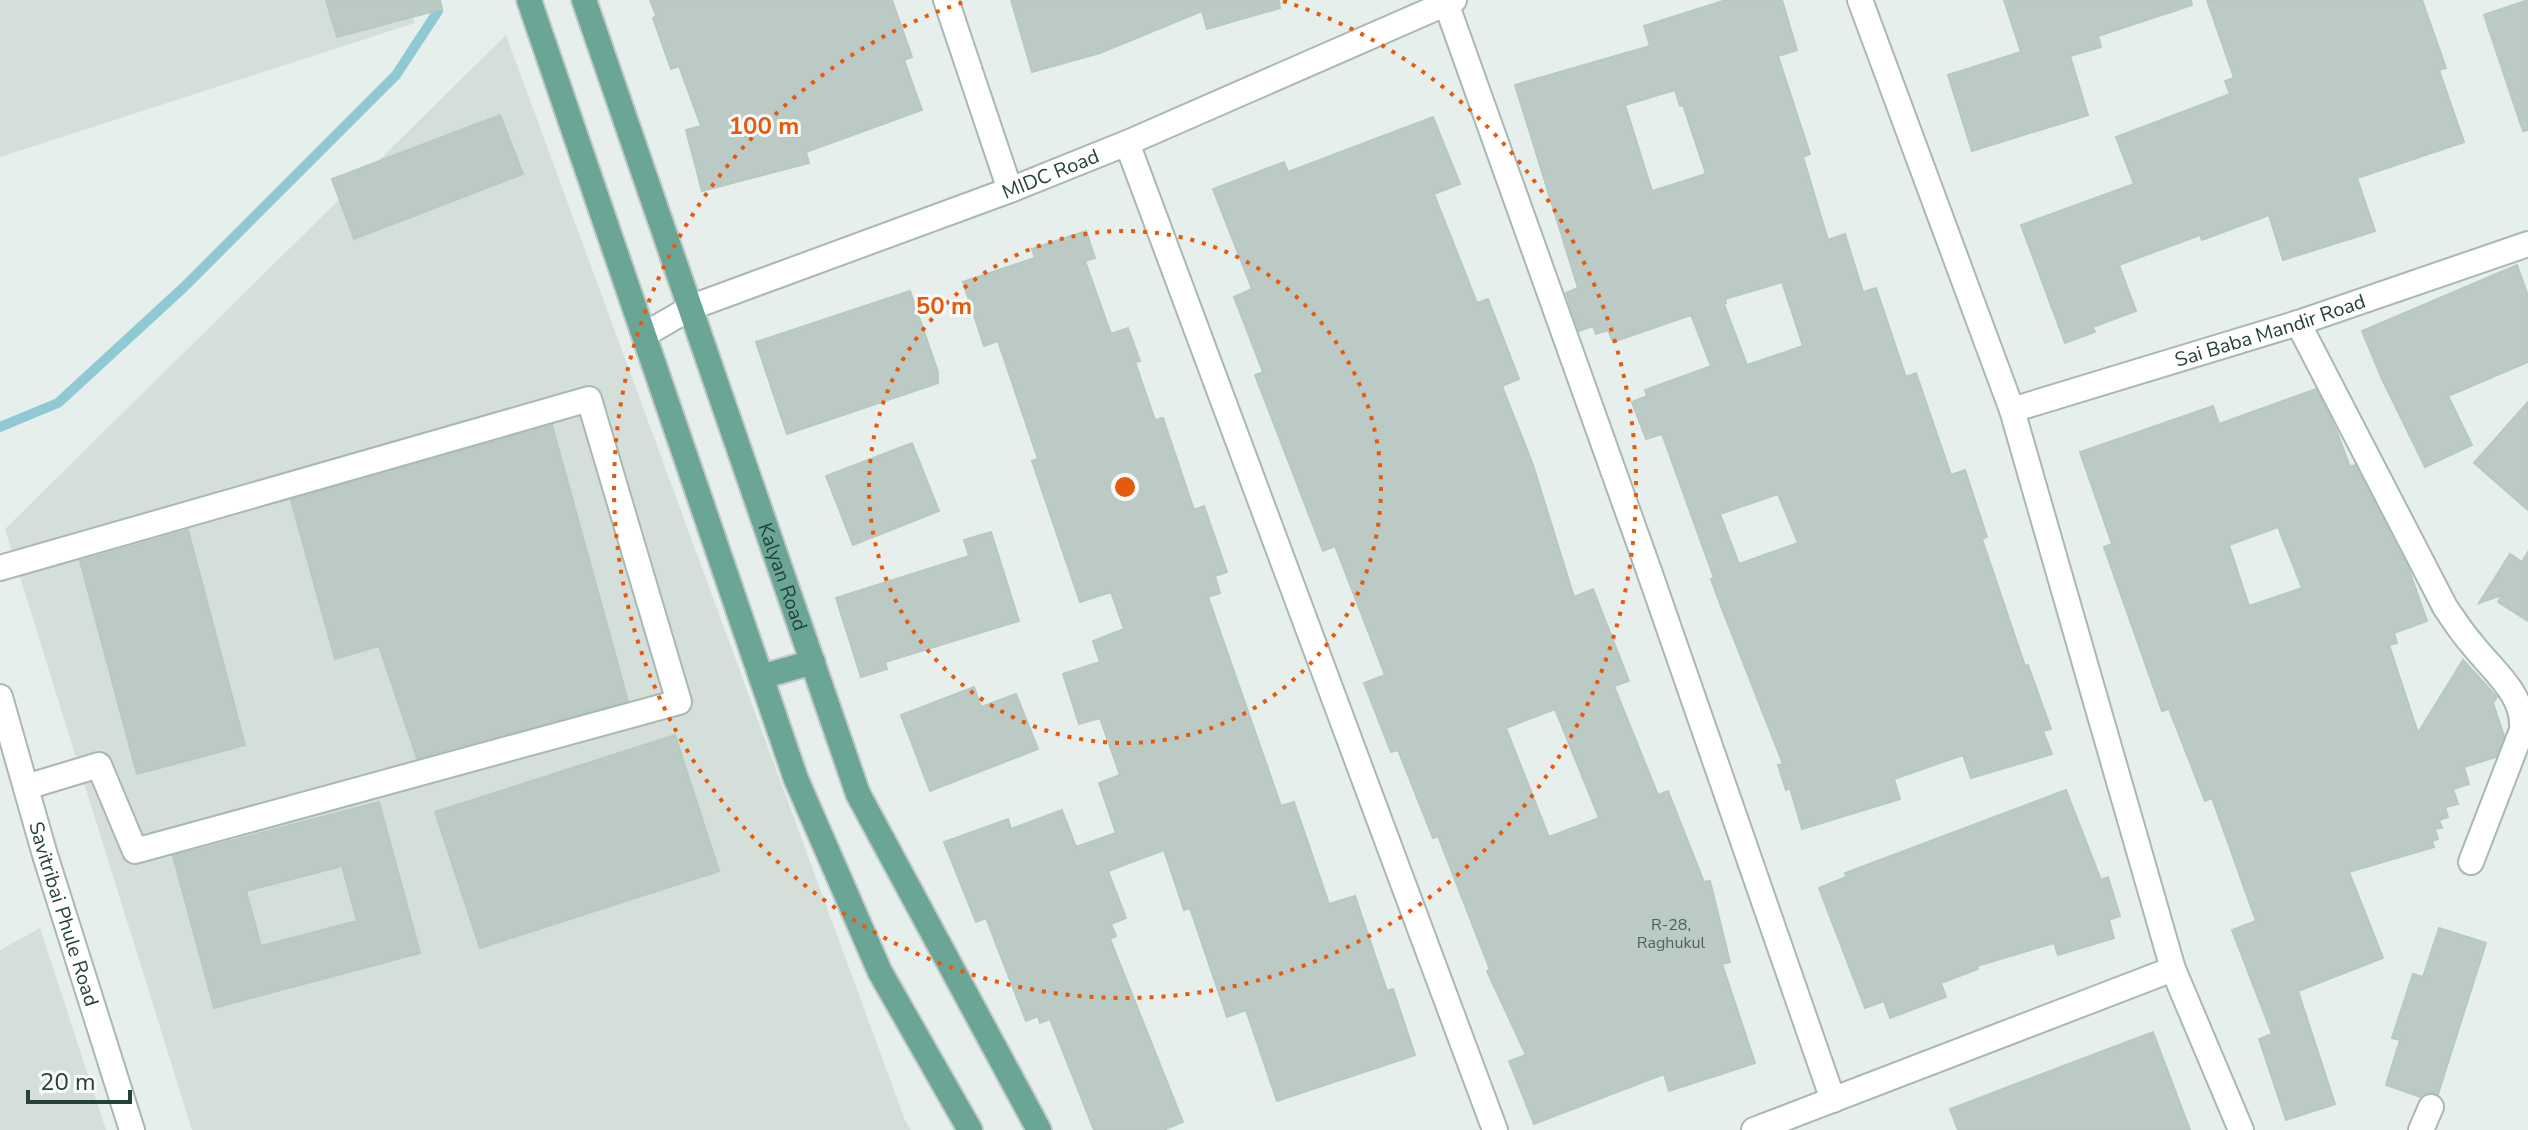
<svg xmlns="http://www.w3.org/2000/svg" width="2528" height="1130" font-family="'Nunito Sans',sans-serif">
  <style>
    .built { fill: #d4dfda }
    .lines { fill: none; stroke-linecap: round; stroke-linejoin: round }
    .stream { stroke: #8ec9d4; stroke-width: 10 }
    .building { fill: #bbcac4; stroke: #b8c9c2; stroke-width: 2; fill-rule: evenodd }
    .minor-casing { stroke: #a8b8b2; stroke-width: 28 }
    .major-casing { stroke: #c2cac8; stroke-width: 28 }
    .minor { stroke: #fff; stroke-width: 24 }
    .major { stroke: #6aa596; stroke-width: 24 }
    .ring { fill: none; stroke: #e8590c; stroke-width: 4; stroke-dasharray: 4 8 }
    .labels { text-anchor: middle; stroke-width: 6; stroke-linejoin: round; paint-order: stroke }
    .number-label { font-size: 16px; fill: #4a645c }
    .street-label { font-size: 20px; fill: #24423a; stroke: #f7fbf9 }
    .centre { fill: #e8590c; stroke: #f7fbf9; stroke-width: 4 }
    .ring-label { font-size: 24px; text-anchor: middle; font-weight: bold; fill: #e8590c; stroke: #f7fbf9; stroke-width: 6; stroke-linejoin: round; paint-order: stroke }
  </style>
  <rect width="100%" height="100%" fill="#e6efeb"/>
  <!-- built -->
  <path class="built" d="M 0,0 L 407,0 L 415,23 L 0,157 Z
    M 506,35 L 905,1120 L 911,1130 L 192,1130 L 5,529 Z
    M 40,928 L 106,1130 L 0,1130 L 0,950 Z"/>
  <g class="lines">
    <!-- stream -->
    <path class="stream" d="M 0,427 L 58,403 L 183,288 L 396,75 L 438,11 L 435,0"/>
  </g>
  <!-- building -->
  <path class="building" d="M 326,0 L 440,0 L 442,9 L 337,37 Z
    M 650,0 L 892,0 L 912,57 L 904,60 L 922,110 L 806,152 L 809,163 L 702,191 L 686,130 L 701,126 L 679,66 L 671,69 L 653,18 L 656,16 Z
    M 1011,0 L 1279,0 L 1280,8 L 1207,29 L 1202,11 L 1100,53 L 1032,72 Z
    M 1726,0 L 1782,0 L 1797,50 L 1778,56 L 1810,154 L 1803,157 L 1828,240 L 1845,234 L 1863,292 L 1876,288 L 1906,377 L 1916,373 L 1951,475 L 1965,470 L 1987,537 L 1982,539 L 2025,666 L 2028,665 L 2051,729 L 2043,731 L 2052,754 L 1971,778 L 1963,755 L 1894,779 L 1900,799 L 1802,829 L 1790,788 L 1786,790 L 1778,765 L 1783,764 L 1722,609 L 1711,579 L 1714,578 L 1662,434 L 1646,439 L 1632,402 L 1647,396 L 1645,390 L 1711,366 L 1691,315 L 1613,342 L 1608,330 L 1596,334 L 1593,326 L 1579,331 L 1566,293 L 1578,288 L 1515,85 L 1650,46 L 1644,26 ZM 1675,90 L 1680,106 L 1683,105 L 1706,174 L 1652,191 L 1625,105 ZM 1782,282 L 1803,346 L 1747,365 L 1724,304 L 1726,303 L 1725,299 ZM 1778,494 L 1798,543 L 1739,564 L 1720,514 Z
    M 2004,0 L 2191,0 L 2192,5 L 2098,36 L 2101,47 L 2070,56 L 2088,115 L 1972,151 L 1948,75 L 2021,52 Z
    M 2207,0 L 2422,0 L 2446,68 L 2439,70 L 2464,142 L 2357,178 L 2375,231 L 2283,260 L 2269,215 L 2202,240 L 2200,235 L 2119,265 L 2136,311 L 2093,327 L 2095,332 L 2065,343 L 2021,225 L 2134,184 L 2116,137 L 2230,94 L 2225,81 L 2234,78 Z
    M 2528,0 L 2528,130 L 2523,131 L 2484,15 Z
    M 500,115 L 523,174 L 354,239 L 332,179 Z
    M 1433,117 L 1460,184 L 1434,194 L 1477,303 L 1488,299 L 1519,379 L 1502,386 L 1533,465 L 1574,597 L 1593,589 L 1629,681 L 1614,686 L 1658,795 L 1668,791 L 1704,882 L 1710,881 L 1730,962 L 1722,964 L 1755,1063 L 1669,1091 L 1664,1074 L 1534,1124 L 1509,1061 L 1526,1055 L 1487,971 L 1490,970 L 1438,836 L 1433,838 L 1398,750 L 1391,752 L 1364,683 L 1385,675 L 1335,546 L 1323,551 L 1255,375 L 1263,372 L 1234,297 L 1252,289 L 1213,189 L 1284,162 L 1288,172 ZM 1555,709 L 1599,818 L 1549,837 L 1506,728 Z
    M 1086,231 L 1095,258 L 1085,261 L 1111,334 L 1128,328 L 1140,361 L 1135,362 L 1155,420 L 1163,418 L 1194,510 L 1204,506 L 1227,572 L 1215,576 L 1220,593 L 1208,597 L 1281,806 L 1294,802 L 1329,904 L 1355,896 L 1387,991 L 1393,989 L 1415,1055 L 1277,1101 L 1246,1010 L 1227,1017 L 1190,908 L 1184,910 L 1164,850 L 1108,871 L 1126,918 L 1111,924 L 1116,936 L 1110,939 L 1183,1122 L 1163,1130 L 1094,1130 L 1050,1019 L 1040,1023 L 1038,1016 L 1026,1021 L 986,918 L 976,922 L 944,842 L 1008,819 L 1011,829 L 1062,810 L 1076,847 L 1116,833 L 1099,783 L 1120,775 L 1100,718 L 1079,724 L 1063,674 L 1100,662 L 1093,641 L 1124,629 L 1111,592 L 1080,602 L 1032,461 L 1038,459 L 998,341 L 984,346 L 963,282 L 1035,258 L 1032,249 Z
    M 2517,265 L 2528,296 L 2528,362 L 2448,396 L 2472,445 L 2425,467 L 2382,379 L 2362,331 Z
    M 910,291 L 938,372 L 938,383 L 787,434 L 756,342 Z
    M 2316,389 L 2337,432 L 2350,467 L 2355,465 L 2409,570 L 2427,621 L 2394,633 L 2397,643 L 2389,645 L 2418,733 L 2463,660 L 2497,697 L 2493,703 L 2504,736 L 2496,757 L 2464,767 L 2469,784 L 2453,789 L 2458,804 L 2445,807 L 2448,817 L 2439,820 L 2442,828 L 2435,829 L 2438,839 L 2432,841 L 2434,847 L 2349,872 L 2383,958 L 2298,991 L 2335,1104 L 2286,1120 L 2259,1039 L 2272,1034 L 2232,930 L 2256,921 L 2212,798 L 2205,801 L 2169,709 L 2162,711 L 2104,547 L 2112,544 L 2080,452 L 2213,406 L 2219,424 ZM 2278,527 L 2302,588 L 2249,606 L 2229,545 Z
    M 2528,402 L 2528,510 L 2474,463 Z
    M 552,425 L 628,701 L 417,758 L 379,646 L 335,659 L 291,500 Z
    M 912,443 L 939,511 L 853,545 L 826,476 Z
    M 188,530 L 245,745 L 137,774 L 80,561 Z
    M 991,532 L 1019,621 L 885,662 L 887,669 L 861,677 L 836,598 L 969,556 L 964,540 Z
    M 2528,552 L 2528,621 L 2498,602 L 2502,595 L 2479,603 L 2510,554 L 2522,562 Z
    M 974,687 L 981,707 L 1016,694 L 1038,749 L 930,791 L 901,715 Z
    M 675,735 L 719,871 L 480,948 L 435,812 Z
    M 2066,790 L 2101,880 L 2108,877 L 2120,916 L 2109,920 L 2114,938 L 2058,955 L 2054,943 L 1977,966 L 1978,969 L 1941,983 L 1946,997 L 1890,1018 L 1884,1001 L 1865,1008 L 1819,888 L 1846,877 L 1845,873 Z
    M 379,802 L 420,953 L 214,1008 L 173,856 ZM 342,866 L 357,921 L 261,946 L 246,891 Z
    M 2439,928 L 2486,943 L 2438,1094 L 2429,1092 L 2420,1097 L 2386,1085 L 2400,1040 L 2392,1038 L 2413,974 L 2423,977 Z
    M 2153,1032 L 2190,1130 L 1958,1130 L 1950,1109 Z"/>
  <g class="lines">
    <!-- minor casing -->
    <g class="minor-casing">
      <g id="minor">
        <path d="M 946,0 L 1010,190"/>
        <path d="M 1860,0 L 2012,410 L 2173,969 L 2241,1130"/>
        <path d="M 1446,3 L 1648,568 L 1833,1100"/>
        <path d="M 1127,143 L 1495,1130"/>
        <path d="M 2298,323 L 2445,607 C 2454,620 2462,633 2472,644 C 2492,670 2525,694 2522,730 L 2471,862"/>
        <path id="s1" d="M 644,335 L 692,307 L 1010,190 L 1127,143 L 1454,0"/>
        <path id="s2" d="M 2012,410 L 2298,323 L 2528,244"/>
        <path d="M 0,568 L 589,399 L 679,702 L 135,851 L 99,765 L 26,787"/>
        <path id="s3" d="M 0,697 L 45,855 L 132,1130"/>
        <path d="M 1754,1130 L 2173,969"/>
        <path d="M 2421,1130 L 2431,1107"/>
      </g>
    </g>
    <!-- major casing -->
    <g class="major-casing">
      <g id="major">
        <path d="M 529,0 L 796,779 L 880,972 L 970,1130"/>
        <path id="s4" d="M 584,0 L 858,794 L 1039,1130"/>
        <path d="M 761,677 L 813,662"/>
      </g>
    </g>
    <!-- minor -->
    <use href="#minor" class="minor"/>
    <!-- major -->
    <use href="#major" class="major"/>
  </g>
  <!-- distance rings -->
  <g class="ring">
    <circle cx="1125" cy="487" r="256"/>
    <path d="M1283 1A511 511 0 1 1 967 1"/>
  </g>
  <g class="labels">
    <!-- number labels -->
    <g class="number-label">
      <text x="1671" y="930">R-28,<tspan x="1671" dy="18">Raghukul</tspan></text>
    </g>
    <!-- street labels -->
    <g class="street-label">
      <text dy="7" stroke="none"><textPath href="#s1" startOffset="438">MIDC Road</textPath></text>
      <text dy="7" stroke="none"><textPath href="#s2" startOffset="270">Sai Baba Mandir Road</textPath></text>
      <text dy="7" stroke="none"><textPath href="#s4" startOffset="610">Kalyan Road</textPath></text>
      <text dy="7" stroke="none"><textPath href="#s3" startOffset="226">Savitribai Phule Road</textPath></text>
    </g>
  </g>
  <circle cx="1125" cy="487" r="12" class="centre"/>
  <g class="ring-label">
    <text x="764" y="134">100 m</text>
    <text x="944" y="314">50 m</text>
  </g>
  <!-- scale -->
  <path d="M28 1090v12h102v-12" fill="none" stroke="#24423a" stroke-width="4"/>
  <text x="40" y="1090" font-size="24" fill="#24423a" stroke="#f7fbf9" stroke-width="6" paint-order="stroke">20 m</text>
</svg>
